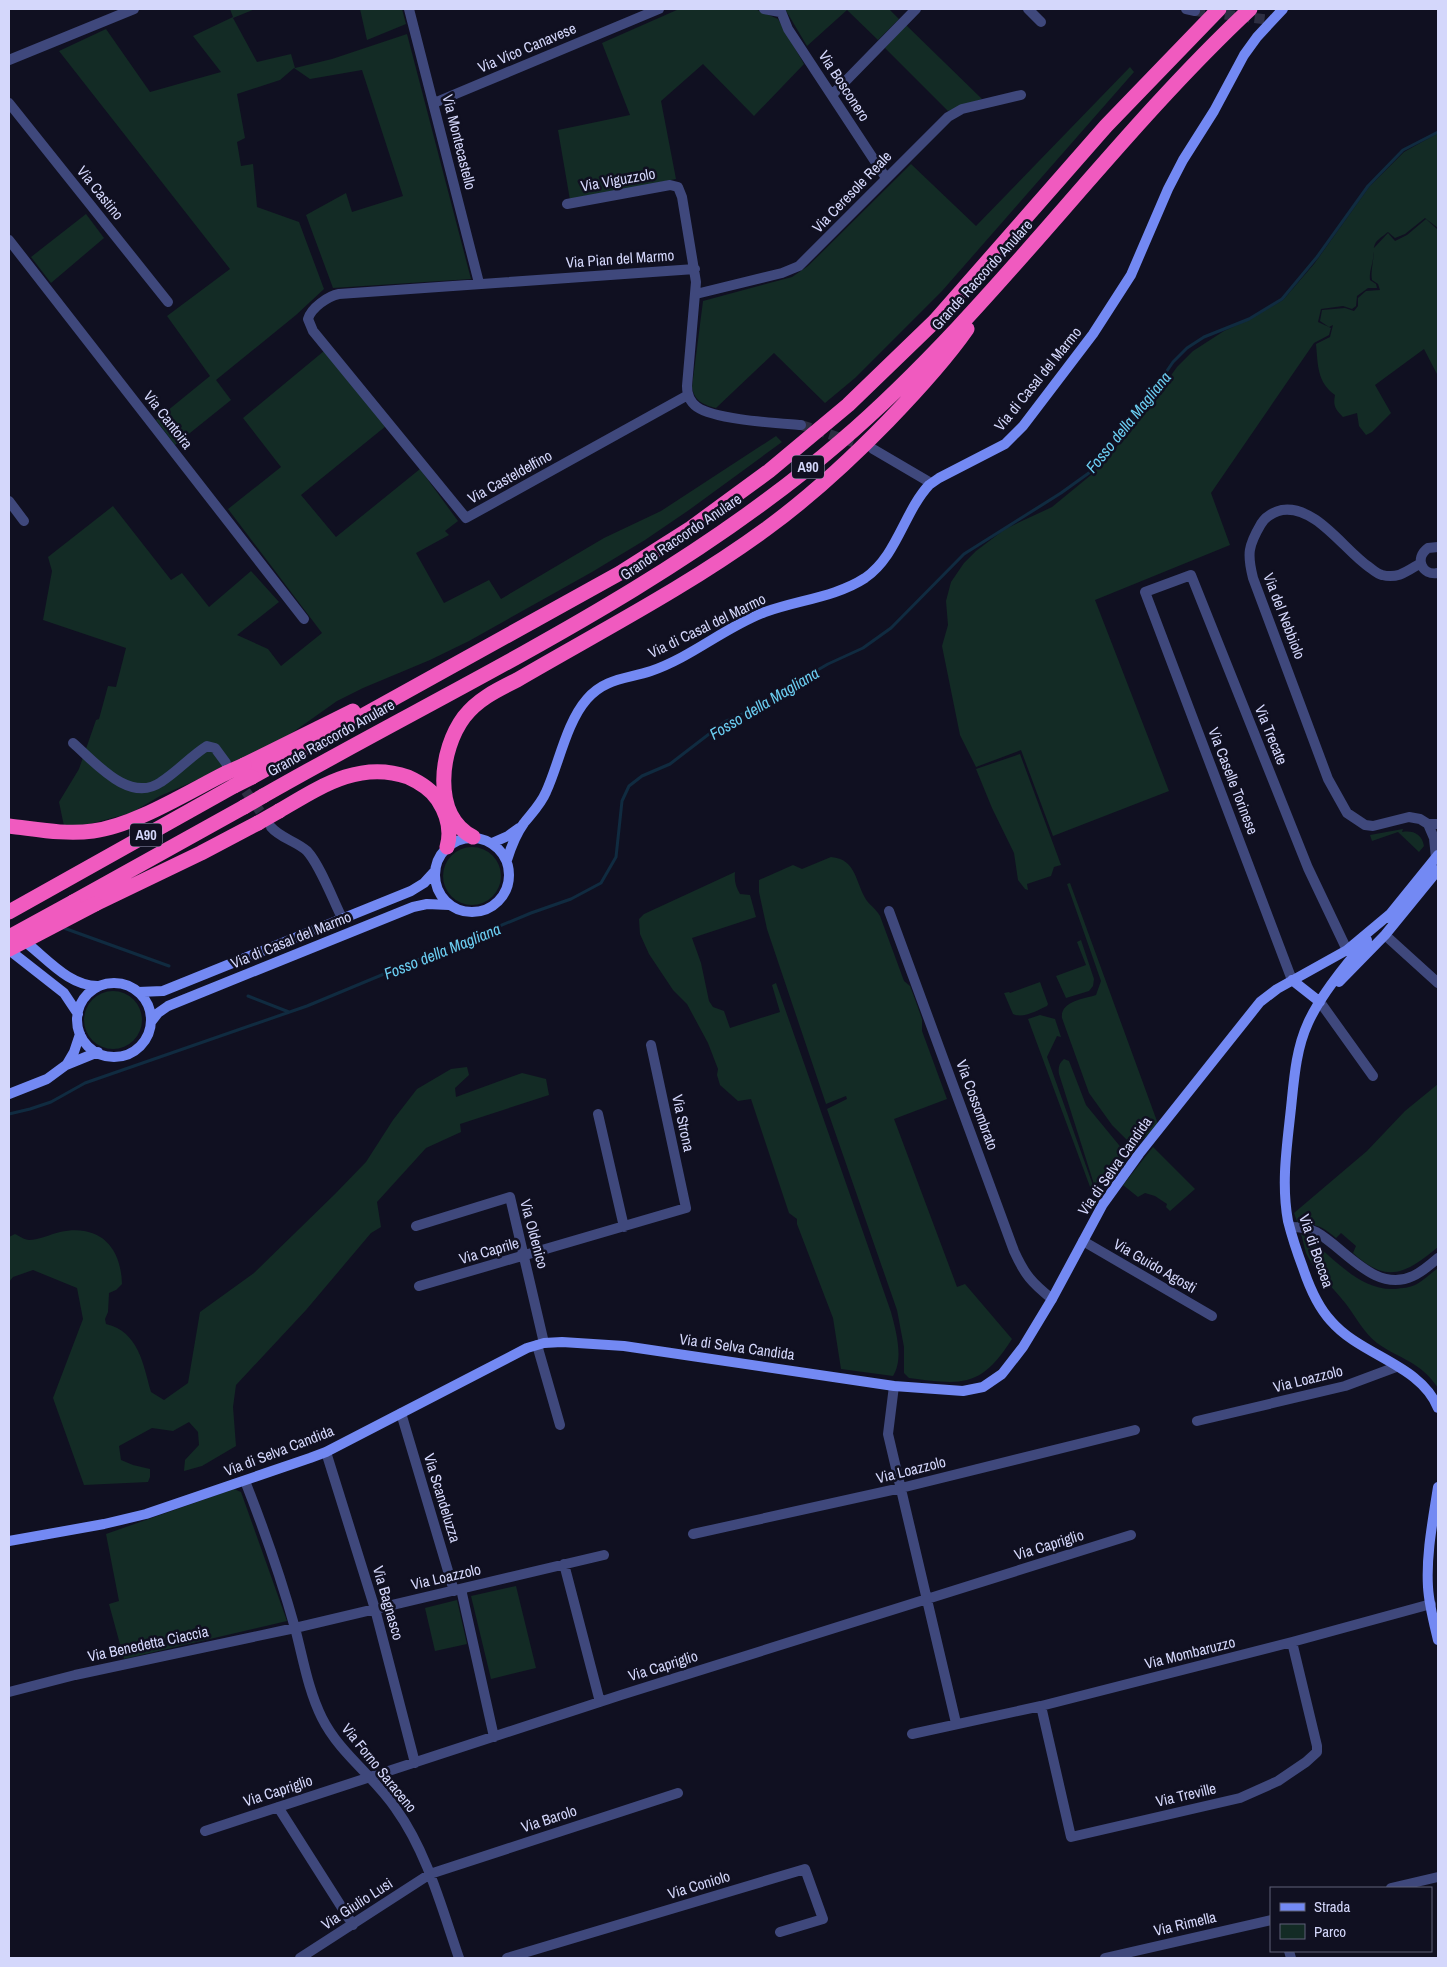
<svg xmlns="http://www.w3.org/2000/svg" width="1447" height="1967" font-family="'Archivo Narrow',sans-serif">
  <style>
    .green { fill: #132b25 }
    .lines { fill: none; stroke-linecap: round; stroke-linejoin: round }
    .stream { stroke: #102b40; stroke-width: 3 }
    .street-tunnel { stroke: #2d2e42; stroke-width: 10; stroke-dasharray: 10 5; stroke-linecap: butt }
    .street { stroke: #3f487c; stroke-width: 10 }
    .secondary { stroke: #7389f3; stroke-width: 10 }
    .highway { stroke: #f05abf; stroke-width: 15 }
    .highway-bridge { stroke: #f05abf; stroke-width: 15 }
    .labels { text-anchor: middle; stroke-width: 5; stroke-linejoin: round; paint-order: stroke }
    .shield { fill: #101021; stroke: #999bba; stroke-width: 1 }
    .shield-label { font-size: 14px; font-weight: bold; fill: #d4d7fb }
    .street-label { font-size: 15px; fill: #d4d7fb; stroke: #101021 }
    .water-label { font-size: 16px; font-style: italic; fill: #6bcef2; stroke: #101021 }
  </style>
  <rect width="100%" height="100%" fill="#101021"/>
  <!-- green -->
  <path class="green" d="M 230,9 L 255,9 L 233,18 L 257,62 L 291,54 L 295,68 L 332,59 L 407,34 L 471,279 L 333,288 L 306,215 L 346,193 L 352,212 L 403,196 L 362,70 L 310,79 L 294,68 L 280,80 L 237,94 L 245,138 L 237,142 L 241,166 L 253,164 L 257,207 L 299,222 L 324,289 L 296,315 L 216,380 L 231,400 L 175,445 L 156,420 L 210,376 L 167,316 L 230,269 L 59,51 L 106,29 L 150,92 L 221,72 L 193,36 L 233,17 Z
    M 360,9 L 402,9 L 406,24 L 367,40 Z
    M 679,9 L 755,9 L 778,19 L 804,64 L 754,116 L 703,64 L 661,101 L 676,179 L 570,200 L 558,130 L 630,115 L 602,43 Z
    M 785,9 L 889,9 L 899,19 L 878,40 L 847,10 L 807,46 Z
    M 906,25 L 982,99 L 948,111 L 885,48 Z
    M 1130,67 L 1134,72 L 942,291 L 855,378 L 825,403 L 774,353 L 716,408 C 704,405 694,401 692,387 L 703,301 L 792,277 L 808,266 L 911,164 L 976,226 Z
    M 1438,133 L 1438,228 L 1425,218 L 1405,234 L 1395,238 L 1388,232 C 1374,243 1374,241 1373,259 C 1372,266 1369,272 1370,280 L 1376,284 L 1377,288 L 1368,288 L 1357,296 L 1356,306 L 1352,309 L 1343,306 L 1321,309 L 1318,322 L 1331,328 L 1329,335 L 1314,343 L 1211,493 L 1230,545 L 1095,600 L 1169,791 L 1053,836 L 1021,750 L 976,767 L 960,735 L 942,646 L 948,625 L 946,601 L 951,582 L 964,563 L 976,551 L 1005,529 L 1052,507 L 1091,475 L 1119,444 L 1131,426 L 1152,402 L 1177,367 L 1193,351 L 1224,331 L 1246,321 L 1283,300 L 1314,264 L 1369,187 L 1404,152 Z
    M 86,214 L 104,238 L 51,283 L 31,257 Z
    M 1426,219 L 1438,230 L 1438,376 L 1424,349 L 1375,385 L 1391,413 L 1372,432 L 1366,435 L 1359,426 L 1357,413 L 1343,417 C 1335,409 1333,406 1335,395 C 1317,382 1318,365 1316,344 L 1330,337 L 1333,325 L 1329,327 L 1320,321 L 1322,310 L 1345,308 L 1354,311 L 1358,306 L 1358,298 L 1366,291 L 1380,290 L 1378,284 L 1372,280 C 1370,269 1375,260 1373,249 L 1388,233 L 1395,241 L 1407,235 Z
    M 324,351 L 386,426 L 301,495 L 336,537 L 420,469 L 458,521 L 445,531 L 449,535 L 416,553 L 444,603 L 489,580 L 501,599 L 604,538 L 661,511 L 776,436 L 782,442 L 689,510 L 645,540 L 592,572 L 469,641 L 430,660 L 363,688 L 337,701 L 289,735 L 220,770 L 160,796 L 131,813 L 82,826 L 64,826 L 59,802 L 79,769 L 96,720 L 99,719 L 108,686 L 116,687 L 126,648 L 43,620 L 52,571 L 48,557 L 113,506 L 171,580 L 182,573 L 209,607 L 251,571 L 279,602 L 237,635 L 268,649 L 281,666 L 322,633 L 228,509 L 281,467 L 243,418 Z
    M 1020,754 L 1061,865 L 1054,867 L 1051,876 L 1027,884 L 1028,890 L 1025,889 L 1018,880 L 1014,853 L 992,808 L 976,769 Z
    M 1403,829 L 1402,832 C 1413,830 1422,834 1424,846 L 1419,852 L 1398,832 L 1372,841 L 1370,835 Z
    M443 876a29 29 0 1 1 58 0a29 29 0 1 1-58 0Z
    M 831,857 C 857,859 855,883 867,901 C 871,906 876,909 880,916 L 904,981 L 910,986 L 916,1002 L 922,1019 L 922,1031 L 947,1099 L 894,1119 L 957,1287 L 965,1284 L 1012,1339 C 981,1388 962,1385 909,1378 L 904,1373 L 904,1347 L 897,1310 L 827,1109 L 847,1099 L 846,1096 L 826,1104 L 767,929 L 759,892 L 759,880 L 793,865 L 802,869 Z
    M 735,872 C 734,881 736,887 740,894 L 750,895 L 756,917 L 692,938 L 701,963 L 709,1001 L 713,1007 L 724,1011 L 730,1028 L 780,1012 L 772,985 L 776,983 L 891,1312 C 896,1331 904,1359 893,1376 L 841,1369 L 833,1318 L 797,1224 L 797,1219 L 789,1213 L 751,1099 L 738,1101 L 720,1085 L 717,1075 L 718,1069 L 708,1043 L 687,1004 L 673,990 L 649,954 L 640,934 L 639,919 L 644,914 Z
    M 1070,883 L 1158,1124 L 1135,1148 L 1112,1125 L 1089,1093 L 1062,1018 C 1060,1001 1084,999 1096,995 L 1101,981 L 1067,884 Z
    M 1081,940 L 1094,979 L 1093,986 L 1089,991 L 1066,998 L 1056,976 L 1086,965 L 1077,942 Z
    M 1040,982 L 1048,1004 L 1047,1006 C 1038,1010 1023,1019 1013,1014 L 1004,993 L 1009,992 L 1010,993 Z
    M84 1020a29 29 0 1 1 58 0a29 29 0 1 1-58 0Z
    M 1040,1015 L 1055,1019 L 1061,1037 L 1057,1036 L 1047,1057 L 1095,1191 L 1093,1181 L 1059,1074 C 1058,1068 1059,1063 1064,1059 L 1069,1061 L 1086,1105 L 1128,1156 L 1125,1162 L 1103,1191 L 1098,1182 L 1096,1183 L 1100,1195 L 1096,1203 L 1028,1019 Z
    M 467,1067 L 469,1075 L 455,1088 L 456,1097 L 522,1073 L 546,1079 L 549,1095 L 460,1124 L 461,1132 L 426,1148 L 377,1202 L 381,1227 L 371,1233 L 306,1310 L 236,1385 L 233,1407 L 236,1446 L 202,1466 L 184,1471 L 185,1460 L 199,1445 L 198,1432 L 189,1422 L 173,1431 L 152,1428 L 119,1446 L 121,1460 L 133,1465 L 150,1469 L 150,1477 L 148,1482 L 84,1485 L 53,1398 L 83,1319 L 77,1288 L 33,1270 L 13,1277 L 9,1282 L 9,1237 L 15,1234 C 19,1236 25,1240 29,1240 C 39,1240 51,1234 60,1232 C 99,1224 121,1246 122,1284 L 116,1290 L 109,1293 L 108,1312 L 105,1319 L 106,1324 C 139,1332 143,1364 151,1392 L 164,1400 L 188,1383 L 200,1312 L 254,1273 L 335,1194 L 366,1162 L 393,1120 L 417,1089 L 451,1069 Z
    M 1438,1084 L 1438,1247 C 1406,1273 1388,1285 1353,1253 L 1356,1246 L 1341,1233 L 1336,1238 C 1322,1227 1317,1222 1299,1227 L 1294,1213 L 1367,1151 L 1405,1111 Z
    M 1153,1147 L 1195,1189 L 1170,1211 L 1166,1207 L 1167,1204 L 1155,1196 L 1145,1193 L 1138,1197 L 1123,1185 Z
    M 1301,1234 C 1332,1253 1356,1291 1395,1289 C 1402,1288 1410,1288 1417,1284 C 1424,1280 1431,1273 1438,1268 L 1438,1388 C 1420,1361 1401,1360 1377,1343 C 1364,1333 1356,1317 1346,1304 C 1333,1287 1315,1272 1306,1253 C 1304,1247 1303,1240 1301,1234 Z
    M 234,1489 L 241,1492 L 287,1621 L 124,1659 L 109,1604 L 119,1601 L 106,1534 Z
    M 516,1586 L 536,1668 L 491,1679 L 471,1596 Z
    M 457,1600 L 467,1644 L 435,1651 L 425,1608 Z"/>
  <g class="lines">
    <!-- stream -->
    <path class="stream" d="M 61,927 L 169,966
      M 248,996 L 289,1012
      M 9,1114 L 30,1109 L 51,1102 L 85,1083 L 307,1006 L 531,913 L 571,899 L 601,883 L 616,857 L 622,801 L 629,786 L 642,776 L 670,764 L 726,721 L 767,703 L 790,686 L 828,664 L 863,648 L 891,628 L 964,554 L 1061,493 L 1093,470 L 1139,412 L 1173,362 L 1187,348 L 1204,337 L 1249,319 L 1282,299 L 1317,257 L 1368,186 L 1403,150 L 1438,132"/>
    <!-- street-tunnel -->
    <path class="street-tunnel" d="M 1195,11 L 1271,20
      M 801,425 L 868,447
      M 237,779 L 269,824"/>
    <!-- street -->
    <path class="street" d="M 409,9 L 479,283
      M 764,9 L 780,12
      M 780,9 L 788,29 L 886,178
      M 1028,9 L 1041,22
      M 1186,9 L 1195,11
      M 9,60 L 134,9
      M 832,95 L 916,9
      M 9,103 L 168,302
      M 434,103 L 659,9
      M 567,204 L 670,185 L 678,187 L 682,197 L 696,282 L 687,386 C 687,395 690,402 697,407 C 716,420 777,423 801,425
      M 9,240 L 304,619
      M 696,294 L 782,273 L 799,266 L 948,117 L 962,109 L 1021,95
      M 688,395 L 466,518 L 313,331 L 308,319 C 311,308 328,296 339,294 L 695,269
      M 873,449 L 931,483
      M 9,501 L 24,521
      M 1438,547 L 1428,548 C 1414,558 1422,576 1438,573
      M 1421,563 C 1407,571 1399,579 1382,575 C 1377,574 1373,570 1369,567 C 1344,550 1316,505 1282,510 C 1273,512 1266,516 1261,524 C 1248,546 1247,554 1253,578 L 1328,779 L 1347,813 L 1365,825 L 1373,826 L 1409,817 L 1420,819 L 1428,824 L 1438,824
      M 73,743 C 95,762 129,804 161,782 C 178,771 191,756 207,746 L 215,748 L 226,763
      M 1428,824 L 1434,838 L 1436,858
      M 271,827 C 280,838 296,841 307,851 C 320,865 333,900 342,918
      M 889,911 L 1014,1251 C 1025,1275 1031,1282 1052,1299
      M 1385,935 L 1438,983
      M 1292,980 L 1145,592 L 1191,575 L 1308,868 L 1347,950
      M 1320,1002 L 1373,1076
      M 598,1114 L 624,1227
      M 416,1226 L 510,1197 L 544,1343
      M 1290,1227 C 1299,1227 1308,1228 1316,1232 C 1345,1248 1375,1294 1413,1276 C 1422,1272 1430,1265 1438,1258
      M 1083,1241 L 1212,1316
      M 419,1286 L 686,1208 L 651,1045
      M 537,1345 L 560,1425
      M 894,1386 L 888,1434 L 956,1723
      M 401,1413 L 454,1591
      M 1197,1421 L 1345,1386 L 1396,1367
      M 326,1452 L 375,1609 L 415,1763
      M 245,1481 C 264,1529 281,1578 295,1628 C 303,1658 308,1690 322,1718 C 340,1754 374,1776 396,1809 C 427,1852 442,1909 459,1958
      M 693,1534 L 901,1488 L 1135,1430
      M 564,1564 L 600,1702
      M 461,1589 L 494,1737
      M 9,1692 L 75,1675 L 295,1628 L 604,1555
      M 1041,1706 L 1071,1837 L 1240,1798 L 1278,1781 L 1306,1762 L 1317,1752 L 1317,1746 L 1292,1642
      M 912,1734 L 1041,1706 L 1292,1642 L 1431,1604
      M 278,1807 L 353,1925
      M 205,1831 L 621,1695 L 1131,1535
      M 1391,1888 L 1438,1877
      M 1289,1951 L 1291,1958
      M 300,1958 L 430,1874 L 678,1793
      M 507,1958 L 805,1869 L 823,1919 L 780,1932
      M 1105,1958 L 1271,1920"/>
    <!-- secondary -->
    <path class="secondary" d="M435 875a37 37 0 1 1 74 0a37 37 0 1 1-74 0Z
      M 492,843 L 508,836 L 519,828
      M 507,860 C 511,847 516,834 524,823 C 532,813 541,804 546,792 C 559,764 566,723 587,699 C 605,678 627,679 651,671 C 692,657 725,627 765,612 C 798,600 836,597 865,578 C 897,556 904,512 929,485 L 939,478 L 1005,444 L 1023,426 L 1093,334 L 1131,275 L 1168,189 L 1183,160 L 1214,111 L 1244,55 L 1257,37 L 1283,9
      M 1387,918 L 1438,855
      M 1367,940 C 1346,964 1321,994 1308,1023 C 1296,1049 1294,1079 1291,1108 C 1287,1146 1281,1183 1288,1221 C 1292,1237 1297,1252 1303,1268 C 1309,1286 1318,1307 1331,1321 C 1361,1356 1420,1364 1438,1408
      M 28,944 C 49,961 71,987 99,986
      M 13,953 L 64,993 L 78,1014
      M 1292,980 L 1320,1002
      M 1339,982 L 1385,935 L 1438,870
      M77 1020a37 37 0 1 1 74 0a37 37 0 1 1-74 0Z
      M 138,992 L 163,991 L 411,891 L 424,883 L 435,871
      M 151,1022 L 158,1013 L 168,1006 L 413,907 L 427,904 L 449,905
      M 67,1064 L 74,1052 L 80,1034
      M 9,1094 L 47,1079 L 66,1065 L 98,1052
      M 1438,1487 C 1433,1520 1426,1554 1428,1587 C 1429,1605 1434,1623 1438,1640
      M 9,1541 L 104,1524 L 146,1514 L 310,1458 L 326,1452 L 527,1348 L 544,1343 L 562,1342 L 624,1346 L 894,1386 L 963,1391 L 983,1387 L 1002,1374 L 1023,1347 L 1052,1299 L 1103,1204 L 1139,1154 L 1260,1002 L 1277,989 L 1347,950 L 1390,914"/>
    <!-- highway -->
    <path class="highway" d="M 244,765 L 353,711
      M 252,777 L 620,573 L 691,528 L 769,471 L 848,405 L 935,321 L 1106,126 L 1219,9
      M 263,796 C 459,684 668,590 841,441 C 992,311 1105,145 1250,9
      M 279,811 C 320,787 359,760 408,777 C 419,782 431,789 438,800 C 447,814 452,830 447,847
      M 9,826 C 36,829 65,835 93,831 C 134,826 188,792 226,773
      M 473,837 C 431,815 440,749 464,717 C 478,699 497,690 517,680 C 601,631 688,586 766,529 C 810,497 850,460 888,421 C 916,392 944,362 967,329
      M 73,902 L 244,807
      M 95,904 L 201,853 L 258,823
      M 9,912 L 234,786"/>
    <!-- highway-bridge -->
    <path class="highway-bridge" d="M 226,773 L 244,765
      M 234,786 L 252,777
      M 244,807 L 263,796
      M 258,823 L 279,811
      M 9,937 L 73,902
      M 9,949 L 95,904"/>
  </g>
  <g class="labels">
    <!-- shield labels -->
    <g class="shield">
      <rect x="792" y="455.5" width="32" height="23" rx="4"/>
      <rect x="130" y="823.5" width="32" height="23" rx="4"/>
    </g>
    <g class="shield-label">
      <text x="808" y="472">A90</text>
      <text x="146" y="840">A90</text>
    </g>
    <!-- street labels -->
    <g class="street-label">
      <text transform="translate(527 48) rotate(-23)" y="5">Via Vico Canavese</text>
      <text transform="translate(844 86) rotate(57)" y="5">Via Bosconero</text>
      <text transform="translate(459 142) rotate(76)" y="5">Via Montecastello</text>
      <text transform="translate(618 180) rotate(-10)" y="5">Via Viguzzolo</text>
      <text transform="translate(852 192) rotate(-46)" y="5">Via Ceresole Reale</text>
      <text transform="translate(100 193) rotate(51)" y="5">Via Castino</text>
      <text transform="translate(620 259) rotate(-4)" y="5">Via Pian del Marmo</text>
      <text transform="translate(982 275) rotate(-48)" y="5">Grande Raccordo Anulare</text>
      <text transform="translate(1038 379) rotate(-51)" y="5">Via di Casal del Marmo</text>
      <text transform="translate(168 420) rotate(52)" y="5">Via Cantoira</text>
      <text transform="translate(510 477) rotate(-29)" y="5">Via Casteldelfino</text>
      <text transform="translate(681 537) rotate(-34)" y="5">Grande Raccordo Anulare</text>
      <text transform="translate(1284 616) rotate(69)" y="5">Via del Nebbiolo</text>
      <text transform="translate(707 626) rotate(-26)" y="5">Via di Casal del Marmo</text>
      <text transform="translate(1271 735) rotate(68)" y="5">Via Trecate</text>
      <text transform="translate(331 738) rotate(-29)" y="5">Grande Raccordo Anulare</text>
      <text transform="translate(1233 781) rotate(69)" y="5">Via Caselle Torinese</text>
      <text transform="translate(291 940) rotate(-22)" y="5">Via di Casal del Marmo</text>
      <text transform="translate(977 1105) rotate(70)" y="5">Via Cossombrato</text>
      <text transform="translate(683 1123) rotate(78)" y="5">Via Strona</text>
      <text transform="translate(1115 1166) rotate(-55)" y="5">Via di Selva Candida</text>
      <text transform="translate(534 1234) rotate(75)" y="5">Via Oldenico</text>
      <text transform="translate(489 1251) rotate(-16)" y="5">Via Caprile</text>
      <text transform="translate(1316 1251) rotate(71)" y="5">Via di Boccea</text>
      <text transform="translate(1155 1266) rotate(30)" y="5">Via Guido Agosti</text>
      <text transform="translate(737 1347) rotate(8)" y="5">Via di Selva Candida</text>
      <text transform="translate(1308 1379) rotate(-14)" y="5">Via Loazzolo</text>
      <text transform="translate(279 1451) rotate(-21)" y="5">Via di Selva Candida</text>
      <text transform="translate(911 1470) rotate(-14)" y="5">Via Loazzolo</text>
      <text transform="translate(442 1498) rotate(73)" y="5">Via Scandeluzza</text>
      <text transform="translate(1049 1545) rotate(-17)" y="5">Via Capriglio</text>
      <text transform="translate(446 1577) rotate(-13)" y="5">Via Loazzolo</text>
      <text transform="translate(388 1603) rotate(74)" y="5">Via Bagnasco</text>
      <text transform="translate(148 1644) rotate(-12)" y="5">Via Benedetta Ciaccia</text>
      <text transform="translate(1190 1653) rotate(-14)" y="5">Via Mombaruzzo</text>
      <text transform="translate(663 1666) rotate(-17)" y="5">Via Capriglio</text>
      <text transform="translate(379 1768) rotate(51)" y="5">Via Forno Saraceno</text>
      <text transform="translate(278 1791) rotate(-18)" y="5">Via Capriglio</text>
      <text transform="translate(1186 1795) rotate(-13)" y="5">Via Treville</text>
      <text transform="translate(549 1819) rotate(-18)" y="5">Via Barolo</text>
      <text transform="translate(699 1885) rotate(-17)" y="5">Via Coniolo</text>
      <text transform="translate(357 1904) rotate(-33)" y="5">Via Giulio Lusi</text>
      <text transform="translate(1185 1924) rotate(-13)" y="5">Via Rimella</text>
    </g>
    <!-- water labels -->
    <g class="water-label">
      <text transform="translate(1128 422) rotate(-51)" y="6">Fosso della Magliana</text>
      <text transform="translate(764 703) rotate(-31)" y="6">Fosso della Magliana</text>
      <text transform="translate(442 951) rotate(-22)" y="6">Fosso della Magliana</text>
    </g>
  </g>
  <!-- border -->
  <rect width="1447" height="1967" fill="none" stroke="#d4d7fb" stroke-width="20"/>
  <!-- legend -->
  <rect x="1270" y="1887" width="162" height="65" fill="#101021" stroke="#5e6078"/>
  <rect x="1280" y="1903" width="25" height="8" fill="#7389f3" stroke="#5e6078"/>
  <text x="1314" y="1912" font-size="15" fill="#d4d7fb">Strada</text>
  <rect x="1280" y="1924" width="25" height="15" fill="#132b25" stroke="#5e6078"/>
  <text x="1314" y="1937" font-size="15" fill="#d4d7fb">Parco</text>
</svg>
